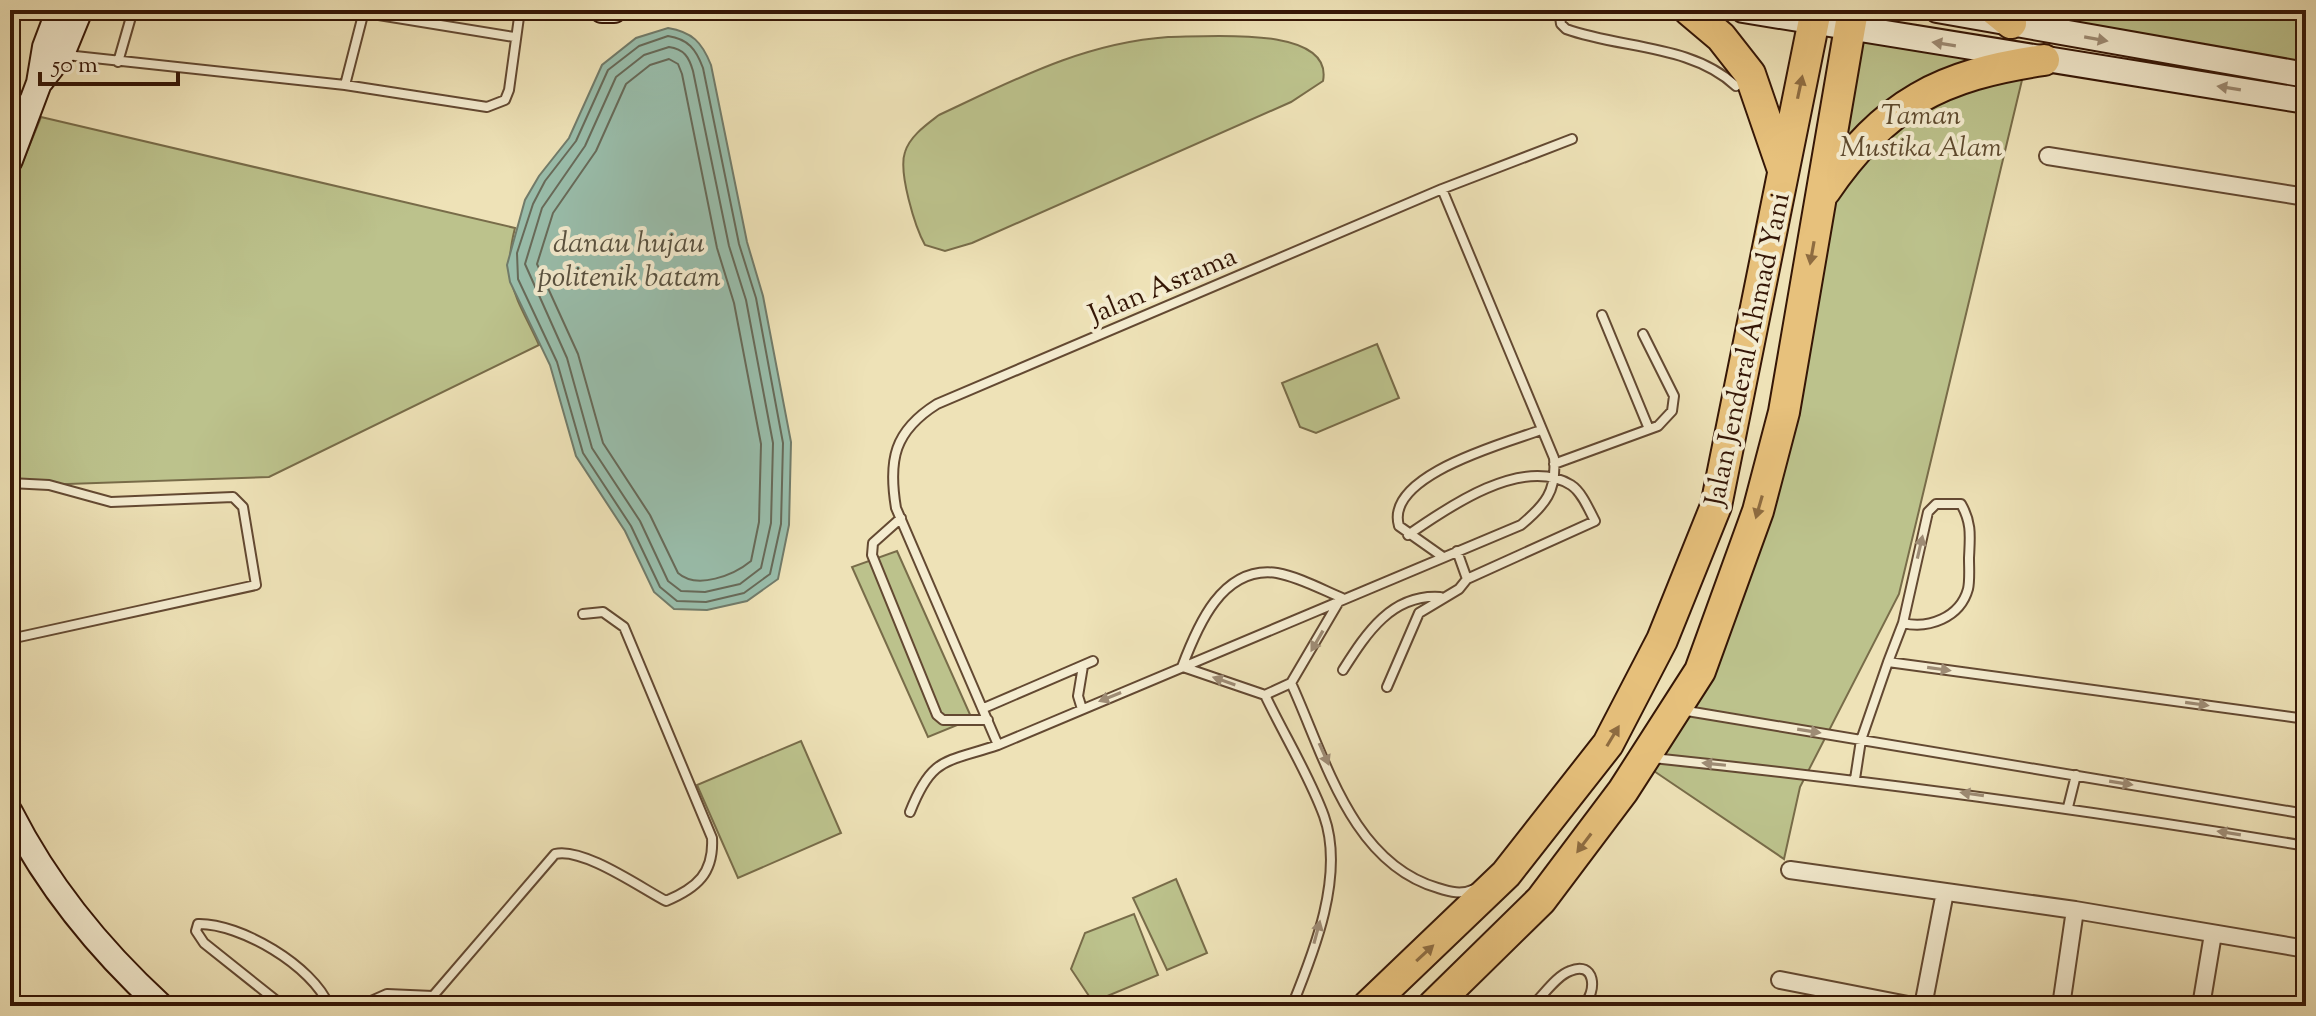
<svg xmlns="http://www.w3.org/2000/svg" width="2316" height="1016" font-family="'Sorts Mill Goudy',serif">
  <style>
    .green { fill: #bcc28c; stroke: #786c49; stroke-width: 2 }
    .water { fill: #99beac; stroke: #717b6a; stroke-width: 2 }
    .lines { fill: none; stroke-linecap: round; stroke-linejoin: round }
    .shore { stroke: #676a59; stroke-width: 2 }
    .lane-casing { stroke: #634932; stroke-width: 12 }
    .street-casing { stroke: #634932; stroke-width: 20 }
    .secondary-casing { stroke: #351606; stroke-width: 28 }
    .highway-casing { stroke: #351606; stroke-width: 34 }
    .lane { stroke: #f4ecd0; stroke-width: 8 }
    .street { stroke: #f4ecd0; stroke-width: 16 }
    .secondary { stroke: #f4ecd0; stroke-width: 24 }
    .highway { stroke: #e7c17c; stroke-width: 30 }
    .oneway { fill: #9e8c75 }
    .oneway2 { fill: #8e6c41 }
    .labels { text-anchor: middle; stroke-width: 8; stroke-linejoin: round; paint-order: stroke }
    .park-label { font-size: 28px; font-style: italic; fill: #5e4a2e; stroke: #f4ecd0 }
    .street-label { font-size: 28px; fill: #351606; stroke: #f4ecd0 }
    .water-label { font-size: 30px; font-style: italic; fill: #585140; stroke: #f4ecd0 }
  </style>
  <rect width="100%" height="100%" fill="#eee2b7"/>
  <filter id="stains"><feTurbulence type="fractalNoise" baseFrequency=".0025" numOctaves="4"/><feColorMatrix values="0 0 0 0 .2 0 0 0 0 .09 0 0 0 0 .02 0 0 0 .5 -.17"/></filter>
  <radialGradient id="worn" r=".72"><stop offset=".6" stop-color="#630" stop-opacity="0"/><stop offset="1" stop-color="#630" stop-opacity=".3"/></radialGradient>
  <!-- green -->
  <path class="green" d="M 2013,10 L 2306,10 L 2306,65 L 2021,15 Z
    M 1849,29 L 1974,49 L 2022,80 L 1899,594 L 1800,787 L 1784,859 L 1645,765 L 1733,585 Z
    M 1168,37 C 1203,37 1334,24 1323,81 L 1291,102 L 972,243 L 945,251 L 925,245 C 915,227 898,172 905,152 C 910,136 926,125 939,115 C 1014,80 1083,43 1168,37 Z
    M 41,117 L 515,228 C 501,282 517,297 539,345 L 269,477 L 10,486 L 10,193 Z
    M 1377,344 L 1399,398 L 1316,433 L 1300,427 L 1282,383 Z
    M 897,551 L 972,719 L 928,737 L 852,567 Z
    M 801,741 L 841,833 L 738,878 L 697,785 Z
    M 1176,879 L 1207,953 L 1167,970 L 1133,898 Z
    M 1134,914 L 1158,975 L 1093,1002 L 1071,969 L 1085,933 Z"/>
  <!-- water -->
  <path class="water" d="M 668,28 C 692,32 702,42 711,65 L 747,242 L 763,296 L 791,442 L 789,525 L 778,579 L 747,601 L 707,610 L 674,609 L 654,592 L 625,531 L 576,456 L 550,365 L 510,282 L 507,265 L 525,200 L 539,176 L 569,138 L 602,65 L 636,38 Z"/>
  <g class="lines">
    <!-- shore -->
    <path class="shore" d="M 668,36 C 688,39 696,49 703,68 L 739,244 L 756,298 L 783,443 L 781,524 L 770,574 L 744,593 L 706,602 L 677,601 L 660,587 L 631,526 L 583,453 L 557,362 L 518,279 L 517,253 L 533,204 L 545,181 L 576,141 L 608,70 L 639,46 Z
      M 669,47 C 684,49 689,57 693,71 L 729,246 L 746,300 L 773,443 L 771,523 L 761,568 L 740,584 L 705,592 L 681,591 L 668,581 L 640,521 L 592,448 L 567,358 L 525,264 L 542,208 L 585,146 L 616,77 L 644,55 Z
      M 669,59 L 678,64 L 682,74 L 717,248 L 734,303 L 761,444 L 759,522 L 751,561 C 734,575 697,590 678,573 L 650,515 L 603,443 L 578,354 L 537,264 L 553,213 L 596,151 L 626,84 L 650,65 Z"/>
    <!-- lane casing -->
    <g class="lane-casing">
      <path id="lane" d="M 348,10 L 514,37
        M 1559,10 L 1561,24 L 1566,29 C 1621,49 1691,44 1736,86
        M 66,55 L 345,85 L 487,107 L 505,100 L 509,90 L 520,10
        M 118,62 L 133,10
        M 10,82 L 24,109
        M 345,85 L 364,11
        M 1602,315 L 1649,429
        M 1554,464 L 1658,426 L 1672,411 L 1674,396 L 1643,334
        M 10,483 L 49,485 L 111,502 L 233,497 L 243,507 L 256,585 L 10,639
        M 901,518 L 873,543 L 872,555 L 937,715 L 943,720 L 988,720
        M 1408,535 C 1448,507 1523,455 1571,485 C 1582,492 1589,510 1595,521 L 1467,579
        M 1443,557 L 1399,526 C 1384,475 1506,443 1541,430
        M 1888,662 L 1903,623 L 1928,512 L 1936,504 L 1961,504 C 1972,523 1970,536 1969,558 C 1969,568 1970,580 1968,589 C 1960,618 1928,629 1903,623
        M 1182,667 C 1197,627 1222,565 1277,573 C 1299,577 1321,589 1342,598
        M 1183,667 L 1265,695 L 1291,683 L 1341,598
        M 1343,670 C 1366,634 1391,594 1440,597
        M 1291,683 C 1325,757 1351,863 1438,888 C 1450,892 1462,895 1474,889
        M 1387,687 L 1419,613 L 1459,589 L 1467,579 L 1457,551
        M 1265,695 C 1284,735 1309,775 1324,816 C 1345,875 1314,952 1292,1006
        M 984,708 L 1093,661
        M 1082,709 L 1078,696 L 1083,666
        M 1681,710 L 2306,814
        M 998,745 L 896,508 C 888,460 894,431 937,404 L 1442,189 L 1572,139
        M 1653,758 C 1872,781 2089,810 2306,846
        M 1855,779 L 1861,740 L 1888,662 L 2306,719
        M 2068,807 L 2076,775
        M 910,812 C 932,756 945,763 998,745 L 1521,525 C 1545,505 1557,491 1554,458 L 1442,189
        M 283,1006 L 204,943 L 196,931 L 198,924 C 240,923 313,966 329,1006
        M 360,1006 L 387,994 L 433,996 L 555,854 C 583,847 641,888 666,901 C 697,888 714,873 712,838 L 624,627 L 603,612 L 583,614
        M 1532,1006 C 1543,996 1556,976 1570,971 C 1595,960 1598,991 1583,1006"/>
    </g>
    <!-- street casing -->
    <g class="street-casing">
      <path id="street" d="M 2048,156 L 2306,197
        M 1790,870 L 2075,910 L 2306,949
        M 1780,980 L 1913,1006
        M 1923,1006 L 1945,892
        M 2061,1006 L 2075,910
        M 2201,1006 L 2213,934"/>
    </g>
    <!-- secondary casing -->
    <g class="secondary-casing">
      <path id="secondary" d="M 602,10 L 614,10
        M 1743,10 L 2306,101
        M 1937,10 L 2306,75
        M 41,81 L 62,54 L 80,10
        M 10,160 L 39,83 L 45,47 L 59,10
        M 10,812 C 47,885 101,951 161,1006"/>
    </g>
    <!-- highway casing -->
    <g class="highway-casing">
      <path id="highway" d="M 1689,10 L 1721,37 L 1750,74 L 1782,167
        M 1995,10 L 2011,23
        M 1825,191 C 1885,103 1941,75 2044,60
        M 1368,1006 L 1506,874 L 1608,744 L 1662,640 L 1716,506 L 1816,10
        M 1433,1006 L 1541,900 L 1623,791 L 1700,671 L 1758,511 L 1784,412 L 1853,10"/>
    </g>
    <!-- lane -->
    <use href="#lane" class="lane"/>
    <!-- street -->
    <use href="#street" class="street"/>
    <!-- secondary -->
    <use href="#secondary" class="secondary"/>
    <!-- highway -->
    <use href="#highway" class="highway"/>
  </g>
  <!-- one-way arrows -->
  <defs><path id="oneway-solid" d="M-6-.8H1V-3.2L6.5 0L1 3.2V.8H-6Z" transform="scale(2)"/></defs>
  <g class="oneway">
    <use href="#oneway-solid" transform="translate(2096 39) rotate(10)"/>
    <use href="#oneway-solid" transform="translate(1944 44) rotate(-171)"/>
    <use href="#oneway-solid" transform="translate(2229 88) rotate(-171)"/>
    <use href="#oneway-solid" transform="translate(1920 547) rotate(-77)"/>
    <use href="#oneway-solid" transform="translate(1317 641) rotate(120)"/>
    <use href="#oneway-solid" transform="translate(1939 669) rotate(8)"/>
    <use href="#oneway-solid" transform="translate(1224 681) rotate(-161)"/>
    <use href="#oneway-solid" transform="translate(1110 697) rotate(158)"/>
    <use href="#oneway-solid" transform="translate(2197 704) rotate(8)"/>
    <use href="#oneway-solid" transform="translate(1809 731) rotate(9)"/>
    <use href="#oneway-solid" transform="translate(1324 754) rotate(66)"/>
    <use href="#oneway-solid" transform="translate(1714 764) rotate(-174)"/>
    <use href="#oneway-solid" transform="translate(2121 783) rotate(9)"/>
    <use href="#oneway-solid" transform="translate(1972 794) rotate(-172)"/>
    <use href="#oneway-solid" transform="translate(2229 833) rotate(-171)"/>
    <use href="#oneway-solid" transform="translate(1317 932) rotate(-75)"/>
  </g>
  <g class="oneway2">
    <use href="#oneway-solid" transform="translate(1800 87) rotate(-78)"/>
    <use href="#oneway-solid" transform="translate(1812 253) rotate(100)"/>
    <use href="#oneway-solid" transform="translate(1759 507) rotate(106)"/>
    <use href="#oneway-solid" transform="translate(1613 736) rotate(-59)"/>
    <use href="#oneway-solid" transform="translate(1584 843) rotate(127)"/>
    <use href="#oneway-solid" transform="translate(1425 953) rotate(-43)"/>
  </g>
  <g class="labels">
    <!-- park labels -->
    <g class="park-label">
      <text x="1921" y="124">Taman<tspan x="1921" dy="32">Mustika Alam</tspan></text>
    </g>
    <!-- street labels -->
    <g class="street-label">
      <text transform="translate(1162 284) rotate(-23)" y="10">Jalan Asrama</text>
      <text transform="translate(1746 349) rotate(-78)" y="10">Jalan Jenderal Ahmad Yani</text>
    </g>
    <!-- water labels -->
    <g class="water-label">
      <text x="629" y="252">danau hujau<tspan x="629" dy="34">politenik batam</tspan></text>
    </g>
  </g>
  <!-- margin -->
  <rect width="2316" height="1016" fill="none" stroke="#eee2b7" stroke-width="40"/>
  <rect x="12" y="12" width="2292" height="992" fill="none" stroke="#351606" stroke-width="4"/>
  <rect x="20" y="20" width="2276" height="976" fill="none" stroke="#351606" stroke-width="2"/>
  <!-- scale -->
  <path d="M40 72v12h138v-12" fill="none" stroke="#351606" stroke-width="4"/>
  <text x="52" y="72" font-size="24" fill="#351606" stroke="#f4ecd0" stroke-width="6" paint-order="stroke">50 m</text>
  <rect width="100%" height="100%" filter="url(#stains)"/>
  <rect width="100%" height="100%" fill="url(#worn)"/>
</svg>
